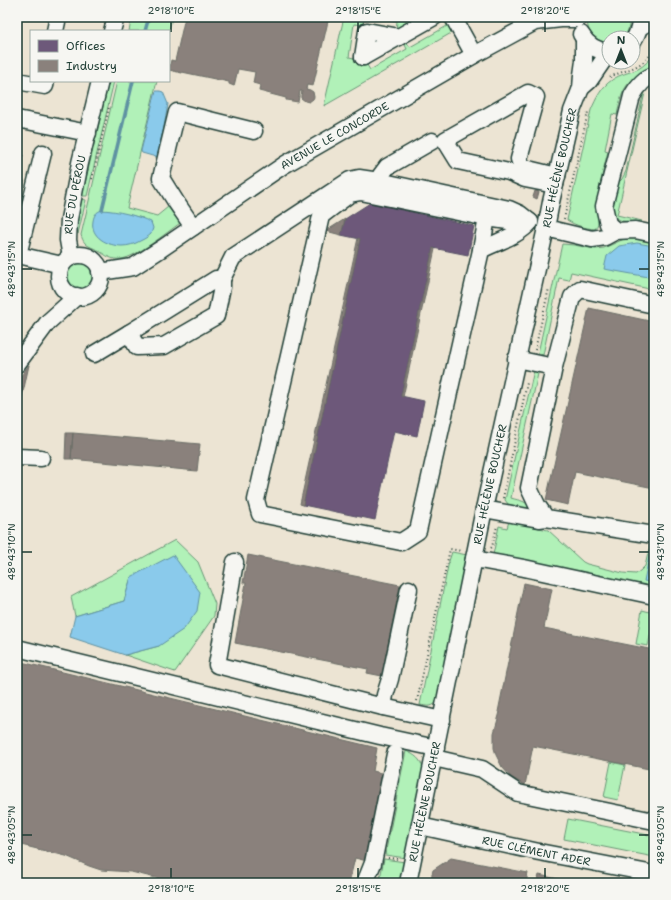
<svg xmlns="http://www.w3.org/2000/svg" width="671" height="900" font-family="'Shantell Sans',sans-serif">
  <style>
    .built { fill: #ece4d3; fill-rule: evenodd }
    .green { fill: #b1f1b8; stroke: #689776; fill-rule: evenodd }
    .water { fill: #8acaeb; stroke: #5f92a2 }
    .offices { fill: #6d597a; stroke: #565165 }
    .industry { fill: #8a817c; stroke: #6a6d66 }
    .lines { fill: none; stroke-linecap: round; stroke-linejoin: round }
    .stream { stroke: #5f92a2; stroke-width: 3.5 }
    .minor-casing { stroke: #1f3d34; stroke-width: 19 }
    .path { stroke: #1f3d34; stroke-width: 2; stroke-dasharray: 1 3; stroke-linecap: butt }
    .minor { stroke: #f6f6f2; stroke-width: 16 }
    .ticks { fill: none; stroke: #1f3d34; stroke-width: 1.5 }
    .labels { text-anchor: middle; stroke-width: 4; stroke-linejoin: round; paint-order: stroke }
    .street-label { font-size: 11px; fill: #1f3d34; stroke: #f6f6f2 }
    .neatline { fill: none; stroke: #1f3d34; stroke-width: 1.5 }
    .ticks-label { font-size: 10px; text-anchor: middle; fill: #1f3d34 }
  </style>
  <rect width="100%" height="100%" fill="#f6f6f2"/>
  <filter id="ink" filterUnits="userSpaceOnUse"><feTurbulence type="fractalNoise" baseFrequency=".025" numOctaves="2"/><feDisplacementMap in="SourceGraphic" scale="8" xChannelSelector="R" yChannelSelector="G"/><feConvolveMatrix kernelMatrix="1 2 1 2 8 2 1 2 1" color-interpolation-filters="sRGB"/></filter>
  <g filter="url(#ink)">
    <!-- built -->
    <path class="built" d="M 17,17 L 654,17 L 654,883 L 17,883 ZM 31,31 L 169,31 L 169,81 L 31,81 ZM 609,38 L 633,38 L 633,62 L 609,62 Z"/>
    <!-- green -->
    <path class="green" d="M 132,17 L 172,17 L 169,31 L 129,31 Z
      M 344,17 L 364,17 L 363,25 L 354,24 L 349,57 L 364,60 L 370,70 L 407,49 L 403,41 L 405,40 L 410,47 L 447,26 L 443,17 L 445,17 L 453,32 L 324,106 Z
      M 373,17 L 384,17 L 390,18 L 391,17 L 394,17 L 394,18 L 410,21 L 411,17 L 422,17 L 396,31 L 397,21 Z
      M 588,17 L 629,17 C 630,23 629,34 622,37 C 619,39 613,38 609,38 L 608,43 C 595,40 585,32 588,17 Z
      M 654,55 L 654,68 C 626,81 623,85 617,115 L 612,114 L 605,150 L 608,151 C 604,168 599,185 598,201 C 597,210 601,223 595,229 C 585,228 576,226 567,220 L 591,110 C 596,99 601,87 612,80 C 620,74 629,73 638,69 C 644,66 649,60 654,55 Z
      M 109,81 L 114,81 L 87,196 L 82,196 Z
      M 117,81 L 157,81 L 127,208 L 157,216 L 168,207 L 180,223 C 168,232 135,258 121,259 C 111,260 107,256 99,251 C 95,248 88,247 85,243 C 83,241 82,238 81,235 ZM 108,211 L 143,218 L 110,244 L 101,239 L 96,234 Z
      M 647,84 L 617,215 L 642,221 L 641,222 L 622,221 L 614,217 L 609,202 L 615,186 L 622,179 L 626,171 L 645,87 Z
      M 81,199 L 86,200 L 78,234 L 76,225 Z
      M 628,238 L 634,238 L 654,242 L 654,290 L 571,272 L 569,280 L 559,278 L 543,355 L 538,353 L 562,244 L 574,245 L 595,249 L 604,248 L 624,239 Z
      M66 275a14 14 0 1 1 28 0a14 14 0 1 1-28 0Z
      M 539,369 L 511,498 C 520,501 527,500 531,510 L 508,504 L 505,500 L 534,370 Z
      M 509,521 L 548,530 L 583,562 L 587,564 L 623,573 L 636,574 L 641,570 L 645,566 L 649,549 L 654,550 L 654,589 L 493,555 L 499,526 L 507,528 Z
      M 175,540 L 198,562 L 215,604 L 214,616 L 175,672 L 125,655 L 159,646 L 131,577 L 124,601 L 75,616 L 71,597 Z
      M 452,552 L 467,555 L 437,702 C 431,708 427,706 420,705 L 449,561 Z
      M 642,610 L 654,613 L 654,617 L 648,646 L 636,644 Z
      M 406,751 C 415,755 421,759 423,769 L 406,858 L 385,855 Z
      M 611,762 L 625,765 L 618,800 L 604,797 Z
      M 568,819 L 654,836 L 654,857 L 564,839 Z
      M 384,859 L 405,862 L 401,883 L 379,883 Z"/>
    <!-- water -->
    <path class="water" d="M 156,91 L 160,91 L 163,92 L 168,104 L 163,132 L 162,135 L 159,147 L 160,148 L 158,156 L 156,157 L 142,153 L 141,151 L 155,94 Z
      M 102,210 C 118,211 136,215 151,222 L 153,228 C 152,230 152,232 151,234 C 148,237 144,239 140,241 C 135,244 128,246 122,246 C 108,246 90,237 93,221 C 94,215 96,212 102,210 Z
      M 637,243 L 654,246 L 654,278 L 604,269 L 607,256 L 619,246 Z
      M 650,552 L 654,553 L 654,583 L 644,581 Z
      M 173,555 L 200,592 L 197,611 L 184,629 L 159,646 L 125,655 L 70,637 L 75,616 L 124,601 L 131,577 Z"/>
    <!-- offices -->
    <path class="offices" d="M 370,203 L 474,226 L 468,255 L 433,248 L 401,396 L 424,401 L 417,436 L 394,431 L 375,520 L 303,505 L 360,239 L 341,235 L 345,219 Z"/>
    <!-- industry -->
    <path class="industry" d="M 185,17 L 329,17 L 313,86 L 307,85 L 306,89 L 310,90 L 313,92 L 314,97 L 313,99 L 309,102 L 305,101 L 301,98 L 301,95 L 302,91 L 300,91 L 298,102 L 286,100 L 286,98 L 259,91 L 260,85 L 253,83 L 255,72 L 238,69 L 234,86 L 229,84 L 229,82 L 182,72 L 182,73 L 169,70 L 171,60 L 175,61 Z
      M 17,154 L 23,155 L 17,179 L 24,181 L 17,209 Z
      M 535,191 L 539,192 L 537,199 L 533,197 Z
      M 345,219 L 341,235 L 326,231 Z
      M 358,238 L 360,239 L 303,505 L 300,504 Z
      M 433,248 L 435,249 L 403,397 L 401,396 Z
      M 589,308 L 654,322 L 654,488 L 575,472 L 568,505 L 546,500 Z
      M 29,365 L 24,388 L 17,387 L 17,381 Z
      M 17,387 L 24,388 L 17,415 Z
      M 66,433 L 73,433 L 71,459 L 65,459 Z
      M 73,433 L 200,444 L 197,471 L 71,459 Z
      M 248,555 L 400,585 L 382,676 L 367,673 L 368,669 L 235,643 L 246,583 L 243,583 Z
      M 524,583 L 552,589 L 544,628 L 654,650 L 654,770 L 533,746 L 525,785 L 511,777 L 502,767 L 496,755 L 494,748 L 494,733 L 500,712 L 498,712 Z
      M 17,661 L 377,748 L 373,771 L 385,774 L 367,861 L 355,858 L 349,883 L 177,883 L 131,872 L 101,870 L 89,866 L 66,856 L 17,844 Z
      M 451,858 L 528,873 L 526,883 L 430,883 L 433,870 Z
      M 539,875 L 577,883 L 537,883 Z"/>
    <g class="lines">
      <!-- stream -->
      <path class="stream" d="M 145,31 L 149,17
        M 102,210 L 133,81"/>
      <!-- minor casing -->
      <g class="minor-casing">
        <g id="minor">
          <path d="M 453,17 L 474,55"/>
          <path d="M 640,27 L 654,19"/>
          <path d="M 55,31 L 58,17"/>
          <path d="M 112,31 L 116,17"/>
          <path d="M 581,34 C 587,45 596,51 609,52"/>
          <path d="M 633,41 C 638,33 641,26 640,17"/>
          <path d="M 363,57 L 434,17"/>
          <path d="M 363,57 L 367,31 L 399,37"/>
          <path d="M 17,81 L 45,86 L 46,81"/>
          <path d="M 581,88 L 589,81 L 609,52"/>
          <path d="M 17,119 L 88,133"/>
          <path d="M 43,153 L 18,255 L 62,265"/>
          <path d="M 379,181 L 381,175 L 387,167 L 432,141"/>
          <path d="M 555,185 L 525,179 L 509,172 L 458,161 L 445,140 L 528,93 L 536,97 L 519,159 L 522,167 L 532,170 L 557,176"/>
          <path d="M 361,192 L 487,218 L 508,221 L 530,222 C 519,236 496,242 481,250 L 418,531 L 401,542 L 260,514 L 256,500 L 321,216 L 350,194 Z"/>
          <path d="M 193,227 L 176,202 L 161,178 L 177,112 L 254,131"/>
          <path d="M 546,228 L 592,239 L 605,237 L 616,231 L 635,230 L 654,234"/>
          <path d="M 616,231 L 608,224 L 604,206 L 632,96 C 637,87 644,78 654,75"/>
          <path d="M 481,250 L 487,218"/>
          <circle cx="80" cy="276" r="21"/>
          <path id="s1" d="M 71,257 L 68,240 L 69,219 L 80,163 L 100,81"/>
          <path id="s2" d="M 100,272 L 133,267 L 161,249 L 284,165 L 474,55 L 535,22 L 561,19 L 578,19"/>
          <path d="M 216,279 L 222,279 L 222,287 L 216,316 L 164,346 L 137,347 L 129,333 Z"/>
          <path d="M 222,279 L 233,257 L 350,180 L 359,178 L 379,181 L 509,209 L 520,214 L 530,222"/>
          <path d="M 654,305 L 580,289 L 572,297 L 554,367 L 529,488 L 537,505 L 546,518 L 654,535"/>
          <path d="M 94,354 L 129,333"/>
          <path d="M 516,359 L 554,367"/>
          <path d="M 17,364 L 48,322 L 77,296"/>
          <path d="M 17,457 L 41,458"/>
          <path d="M 484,509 L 539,519 L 546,518"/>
          <path d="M 474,559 L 524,568 L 654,596"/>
          <path d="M 235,562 L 217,665 L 383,707 L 442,720"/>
          <path d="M 17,648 L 380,736 L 436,748"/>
          <path d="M 383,707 L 385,695 L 390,679 L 409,589"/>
          <path d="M 434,758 L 482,769 L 518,793 L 654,821"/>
          <path id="s3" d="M 420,826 L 539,852 L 654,874"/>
          <path d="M 365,883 L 373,863 L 395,754"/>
          <path id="s4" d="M 408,883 L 484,509 L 546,228 L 551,202 L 572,111 L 581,88 L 582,75 L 584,61 L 584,40"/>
        </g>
      </g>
      <!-- path -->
      <path class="path" d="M 610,77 C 620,72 631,70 640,64 C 646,61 650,55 654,50
        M 92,179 L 109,107
        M 564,219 L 588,112
        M 535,350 L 549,288
        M 503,498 L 527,383
        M 491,548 L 492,547 L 497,526
        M 417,701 L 450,549 L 462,551
        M 388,858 L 400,859"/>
      <!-- minor -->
      <use href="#minor" class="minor"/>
    </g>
  </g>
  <!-- ticks -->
  <path class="ticks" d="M 171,22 L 171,32M 358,22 L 358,32M 545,22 L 545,32M 22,269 L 32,269M 639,269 L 649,269M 22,552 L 32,552M 639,552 L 649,552M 22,835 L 32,835M 639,835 L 649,835M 171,868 L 171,878M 358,868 L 358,878M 545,868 L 545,878"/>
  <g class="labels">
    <!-- street labels -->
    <g class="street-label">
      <text dy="4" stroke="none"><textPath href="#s2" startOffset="274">AVENUE LE CONCORDE</textPath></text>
      <text dy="4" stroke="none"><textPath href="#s4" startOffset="731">RUE HÉLÈNE BOUCHER</textPath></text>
      <text dy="4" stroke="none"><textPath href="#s1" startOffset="63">RUE DU PÉROU</textPath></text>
      <text dy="4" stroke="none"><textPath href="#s4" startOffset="407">RUE HÉLÈNE BOUCHER</textPath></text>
      <text dy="4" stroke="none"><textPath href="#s4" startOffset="83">RUE HÉLÈNE BOUCHER</textPath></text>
      <text dy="4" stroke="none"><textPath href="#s3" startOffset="119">RUE CLÉMENT ADER</textPath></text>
    </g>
  </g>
  <!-- margin -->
  <rect width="671" height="900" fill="none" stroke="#f6f6f2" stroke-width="44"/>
  <!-- legend -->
  <rect x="30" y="30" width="140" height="52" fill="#f6f6f2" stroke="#a0aca6"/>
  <rect x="38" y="40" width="20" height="12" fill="#6d597a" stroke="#a0aca6"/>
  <text x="66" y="50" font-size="12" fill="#1f3d34">Offices</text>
  <rect x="38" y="60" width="20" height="12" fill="#8a817c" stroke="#a0aca6"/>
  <text x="66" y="70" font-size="12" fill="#1f3d34">Industry</text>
  <!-- north arrow -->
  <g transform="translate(621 50)"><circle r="19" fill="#f6f6f2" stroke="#a0aca6"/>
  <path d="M0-3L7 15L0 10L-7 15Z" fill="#1f3d34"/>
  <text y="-6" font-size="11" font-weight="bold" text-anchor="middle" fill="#1f3d34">N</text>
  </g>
  <rect x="22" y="22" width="627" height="856" class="neatline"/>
  <g class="ticks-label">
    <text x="171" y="14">2°18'10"E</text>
    <text x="358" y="14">2°18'15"E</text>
    <text x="545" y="14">2°18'20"E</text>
    <text transform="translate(11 269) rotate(-90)" y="4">48°43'15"N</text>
    <text transform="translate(660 269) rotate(-90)" y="4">48°43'15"N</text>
    <text transform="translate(11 552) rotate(-90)" y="4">48°43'10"N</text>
    <text transform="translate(660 552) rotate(-90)" y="4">48°43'10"N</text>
    <text transform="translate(11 835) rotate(-90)" y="4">48°43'05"N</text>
    <text transform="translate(660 835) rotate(-90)" y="4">48°43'05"N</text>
    <text x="171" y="892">2°18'10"E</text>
    <text x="358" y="892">2°18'15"E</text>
    <text x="545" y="892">2°18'20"E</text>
  </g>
</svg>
